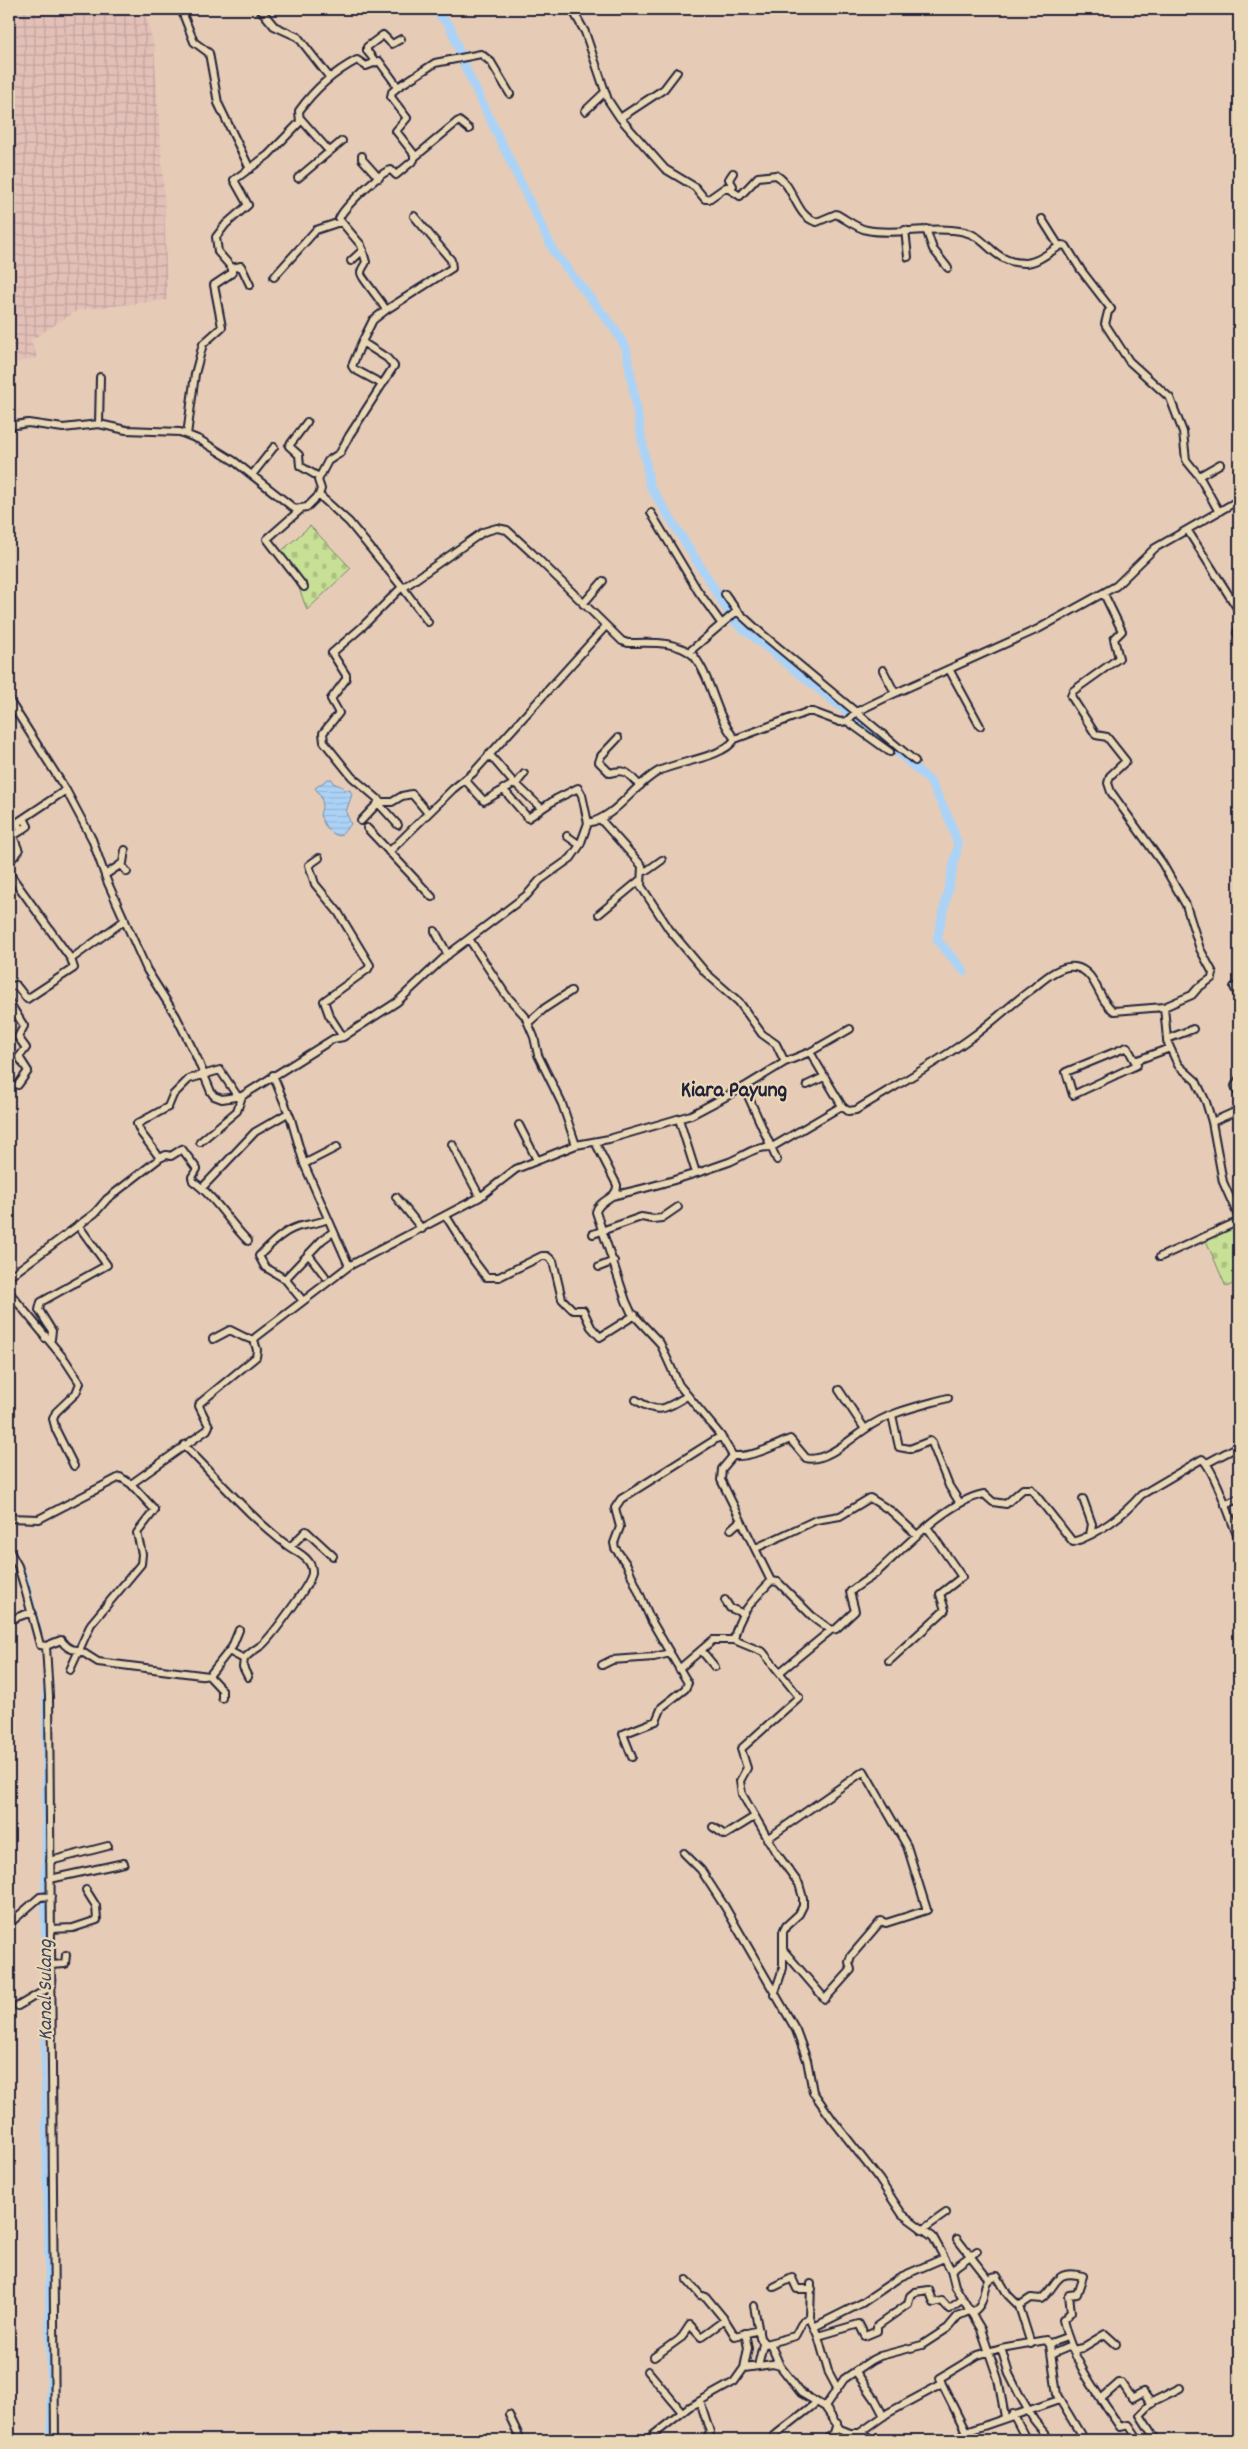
<svg xmlns="http://www.w3.org/2000/svg" width="1248" height="2449" font-family="Dekko,sans-serif">
  <style>
    .industrial { fill: url(#industrial-grid) }
    .cemetery { fill: url(#cemetery-stones); stroke: #758168 }
    .water { fill: url(#water-rules); stroke: #758cab }
    .lines { fill: none; stroke-linecap: round; stroke-linejoin: round }
    .canal { stroke: #acd3f6; stroke-width: 5 }
    .river { stroke: #acd3f6; stroke-width: 9 }
    .minor-casing { stroke: #22223b; stroke-width: 10 }
    .minor { stroke: #ead7b5; stroke-width: 6 }
    .labels { text-anchor: middle; stroke-width: 4.5; stroke-linejoin: round; paint-order: stroke }
    .water-label { font-size: 21px; font-style: italic; fill: #3e4560; stroke: #ead7b5 }
    .quarter-label { font-size: 22px; font-weight: bold; fill: #22223b; stroke: #ead7b5 }
  </style>
  <defs>
    <pattern id="industrial-grid" width="8" height="8" patternUnits="userSpaceOnUse" patternTransform="scale(1.25)"><rect width="8" height="8" fill="#e2bfb7"/><path d="M0 4h8M4 0v8" fill="none" stroke="#c2a49e"/></pattern>
    <pattern id="cemetery-stones" width="16" height="16" patternUnits="userSpaceOnUse" patternTransform="scale(1.25)"><rect width="16" height="16" fill="#c8e096"/><path d="M2 7V4a2 2 0 0 1 4 0v3zM10 15v-3a2 2 0 0 1 4 0v3z" fill="#acc082"/></pattern>
    <pattern id="water-rules" width="6" height="5" patternUnits="userSpaceOnUse" patternTransform="scale(1.25)"><rect width="6" height="5" fill="#acd3f6"/><path d="M0 2.5h6" fill="none" stroke="#94b5d4"/></pattern>
  </defs>
  <rect width="100%" height="100%" fill="#e6ccb6"/>
  <filter id="ink" filterUnits="userSpaceOnUse"><feTurbulence type="fractalNoise" baseFrequency=".02" numOctaves="2"/><feDisplacementMap in="SourceGraphic" scale="10" xChannelSelector="R" yChannelSelector="G"/><feConvolveMatrix kernelMatrix="1 2 1 2 8 2 1 2 1" color-interpolation-filters="sRGB"/></filter>
  <g filter="url(#ink)">
    <!-- industrial -->
    <path class="industrial" d="M 9,9 L 144,9 L 154,46 L 164,193 L 167,300 L 78,310 L 31,340 L 37,358 L 9,364 Z"/>
    <!-- cemetery -->
    <path class="cemetery" d="M 310,526 L 351,568 L 307,610 L 295,577 L 277,555 Z
      M 1237,1223 L 1239,1227 L 1239,1281 L 1226,1287 L 1205,1238 Z"/>
    <!-- water -->
    <path class="water" d="M 328,779 L 332,779 L 333,783 L 343,787 L 344,790 L 350,790 L 352,794 L 346,812 L 351,824 L 340,836 C 329,834 324,825 320,815 C 324,801 323,799 315,788 Z"/>
    <g class="lines">
      <!-- canal -->
      <path class="canal" d="M 10,1545 L 17,1559
        M 21,1567 L 26,1578 L 43,1647
        M 45,1678 L 43,2045 L 50,2440"/>
      <!-- river -->
      <path class="river" d="M 433,9 L 450,26 L 465,67 L 554,252 L 614,328 L 626,348 L 650,486 L 735,622 L 901,755 L 930,781 L 949,818 L 958,845 L 937,940 L 964,971"/>
      <!-- minor casing -->
      <g class="minor-casing">
        <path id="minor" d="M 181,9 L 194,42 L 209,53 L 218,103 L 250,169
          M 260,9 L 274,26 L 298,37 L 330,78
          M 572,9 L 585,32 L 608,100 L 620,118 L 665,169 L 695,187 L 705,199 L 709,199 L 726,187 L 740,196 L 758,177 L 776,175 C 795,186 795,217 817,222 L 836,214 C 846,219 856,228 867,230 C 895,236 934,225 965,232 C 988,237 992,263 1025,263 C 1038,263 1050,251 1062,245 L 1066,246 L 1081,270 L 1111,309 L 1108,312 L 1105,324 L 1129,361 L 1170,398 L 1183,432 L 1186,460 L 1199,476 L 1219,512
          M 375,61 L 367,51 L 367,47 L 383,35 L 392,44 L 401,39
          M 585,111 L 605,92
          M 300,118 L 329,151
          M 620,118 L 664,89 L 677,72
          M 362,156 L 362,159 L 379,178
          M 415,157 L 457,122 L 459,121 L 469,129
          M 298,178 L 342,141
          M 727,187 L 733,186 L 729,179 L 733,173
          M 1042,219 L 1059,246
          M 926,229 L 933,249 L 948,268
          M 905,230 L 908,257
          M 351,261 L 363,250
          M 232,268 L 241,266 L 250,285
          M 274,277 L 316,230 L 340,222
          M 386,310 L 452,268 L 451,260 L 414,216
          M 362,342 L 352,366 L 354,369 L 382,384
          M 307,422 L 289,446 L 299,455 L 300,466 L 319,477
          M 99,424 L 100,377
          M 9,426 L 28,423 L 63,428 L 99,424 L 126,430 L 180,432 L 200,440 L 234,461 L 295,509 L 307,507 L 319,495 L 349,522 L 403,588 L 483,532 L 497,528 L 507,530 L 532,553 L 622,641 L 628,643 C 650,643 676,640 694,656 C 713,681 715,715 735,739 L 807,712 L 813,712 L 840,722 L 847,721 L 856,712 L 889,696 L 1038,629 L 1116,586 L 1155,548 L 1239,500
          M 187,435 L 195,374 L 203,344 L 222,327 L 214,285 L 232,273 L 232,268 L 218,252 L 216,237 L 226,224 L 248,205 L 234,180 L 268,155 L 300,122 L 299,111 C 314,90 334,72 357,60 L 366,66 L 379,61 L 398,87 L 435,63 L 481,54 L 491,62 L 510,94
          M 252,475 L 274,447
          M 1199,476 L 1220,464
          M 319,495 L 321,489 L 318,480 L 328,461 L 340,453 L 349,436 L 394,366 L 387,358 L 362,342 L 373,320 L 386,310 C 383,303 360,276 361,273 C 361,269 365,265 366,262 L 361,245 L 339,219 C 343,208 380,172 391,170 L 396,175 L 414,160 L 414,154 L 396,131 L 407,118 L 391,97 L 392,92 L 398,87
          M 300,510 L 267,539 L 304,587
          M 651,513 L 698,591 L 721,623
          M 1188,531 L 1239,611
          M 403,588 L 428,622
          M 725,594 L 737,611 L 761,633 L 915,761
          M 583,604 L 603,581
          M 1239,627 L 1237,633 L 1239,637
          M 689,652 L 737,611
          M 949,669 L 980,726
          M 883,670 L 895,693
          M 9,700 L 66,790 L 92,839 L 107,881 L 147,970 L 176,1016 L 197,1058 L 211,1092 L 214,1096 L 222,1099 L 242,1096 L 333,1039 L 343,1037 L 397,1002 L 446,956 L 527,895 L 540,880 L 571,858 L 580,845 L 588,823 C 617,817 633,785 659,771 C 679,761 723,758 735,739
          M 847,721 L 890,752
          M 618,738 L 601,756 L 599,762 L 610,773 C 627,768 628,774 640,786
          M 489,754 L 513,782
          M 466,781 L 484,801 L 515,783 L 541,808
          M 516,784 L 524,774
          M 503,789 L 528,818 L 556,799 L 578,788 L 582,795 L 588,823
          M 378,802 L 392,802 L 402,796 L 412,794 L 428,813
          M 378,803 L 398,825
          M 601,820 L 642,866 L 641,886 L 669,929 L 706,973 L 739,1002 L 762,1034 L 776,1044 L 785,1062
          M 361,821 L 378,803 L 378,799 L 352,777 L 324,742 L 323,733 L 339,713 L 331,699 L 346,679 L 346,675 L 332,653 L 361,628 L 401,588
          M 367,828 L 432,897
          M 21,831 L 28,826 L 24,818
          M 567,836 L 580,845
          M 389,852 L 453,789 L 473,773 L 606,626
          M 319,858 L 309,865 L 315,884 L 338,912 L 370,965 L 368,969 L 324,1001 L 329,1015 L 343,1037
          M 9,862 L 19,851 L 13,836 L 21,831 L 18,822 L 66,790
          M 121,864 L 127,872
          M 644,871 L 648,870 L 662,860
          M 9,873 L 71,959 L 125,920
          M 105,875 L 123,863 L 125,850
          M 599,914 L 640,880
          M 435,931 L 448,955
          M 469,939 L 506,995 L 525,1016 L 534,1037 L 538,1055 L 562,1104 L 576,1145
          M 9,987 L 16,985 L 27,999 L 74,968 L 71,959
          M 1234,987 L 1239,997
          M 9,1002 L 24,1026 L 18,1037 L 26,1048 L 19,1057 L 28,1071 L 18,1085
          M 1164,1007 L 1167,1039
          M 528,1023 L 545,1008 L 571,991
          M 1193,1029 L 1167,1039 L 1167,1041 L 1178,1065 L 1196,1081 L 1206,1102 L 1212,1122 L 1223,1182 L 1239,1218
          M 1127,1047 L 1137,1065 L 1073,1095 L 1066,1072 Z
          M 810,1052 L 850,1029
          M 1135,1061 L 1170,1048
          M 273,1075 L 291,1119 L 304,1164 L 349,1266
          M 1239,1079 L 1235,1086 L 1239,1096
          M 807,1085 L 824,1077
          M 744,1087 L 777,1160
          M 679,1119 L 696,1173
          M 1212,1122 L 1239,1110
          M 519,1125 L 537,1160
          M 200,1142 L 237,1111 L 242,1096
          M 595,1142 L 617,1185 C 618,1199 599,1199 596,1212 L 626,1301 L 631,1312 L 660,1343 L 679,1385 L 721,1436 L 733,1456
          M 452,1144 L 480,1197
          M 160,1158 L 141,1133 L 137,1124 L 168,1107 L 173,1095 L 189,1079 L 220,1070 L 238,1097
          M 304,1164 L 337,1147
          M 202,1188 L 255,1132 L 288,1113
          M 612,1196 C 652,1187 691,1176 729,1162 C 744,1156 755,1146 772,1147 L 842,1106
          M 396,1197 L 422,1229
          M 446,1216 L 474,1261 L 486,1277 L 499,1277 L 542,1256 L 547,1256 L 553,1261 L 562,1299 L 573,1310 L 583,1310 L 591,1327 L 600,1337 L 635,1315
          M 593,1234 L 641,1217 L 653,1219 L 662,1218 L 678,1207
          M 309,1255 L 325,1276
          M 1160,1257 L 1239,1221
          M 599,1267 L 614,1261
          M 9,1277 L 95,1213 L 107,1199 L 160,1158 L 166,1155 L 171,1156 L 182,1149 L 197,1169 L 192,1177 L 193,1181 C 215,1197 229,1222 248,1241
          M 285,1279 L 322,1240 L 333,1232
          M 9,1292 L 65,1360 L 80,1383 L 76,1393 L 56,1412 L 53,1419 L 56,1430 L 74,1466
          M 303,1301 L 285,1279 L 265,1267 L 259,1256 C 270,1245 282,1232 297,1227 C 307,1224 317,1224 328,1219
          M 45,1338 L 51,1339 L 52,1331 L 39,1310 L 41,1302 L 107,1265 L 78,1225
          M 213,1339 L 230,1330 L 244,1337 L 254,1340
          M 839,1390 L 865,1429
          M 636,1400 C 659,1415 665,1409 687,1396
          M 892,1415 L 899,1447 L 910,1449 L 930,1441 L 932,1443 L 949,1486 L 960,1503
          M 184,1445 C 218,1479 250,1517 288,1546 C 298,1553 313,1559 312,1573 C 311,1584 271,1637 262,1645 C 256,1649 249,1653 244,1659 L 243,1667 L 248,1677
          M 733,1456 C 753,1457 772,1447 790,1439 L 806,1458 C 824,1463 851,1439 864,1430 C 888,1412 920,1406 948,1398
          M 1207,1463 L 1239,1446
          M 131,1484 L 207,1430 L 209,1426 L 199,1406 L 200,1403 L 256,1357 L 257,1350 L 254,1340 L 256,1337 L 349,1266 L 480,1197 L 516,1169 L 576,1145 L 609,1139 L 691,1115 L 744,1087 L 785,1062 L 810,1052 L 842,1106 L 848,1111 L 856,1110 C 895,1086 935,1064 972,1037 C 993,1022 1011,1004 1032,989 C 1042,981 1060,964 1075,967 C 1097,971 1097,1000 1114,1011 L 1164,1007 L 1192,995 L 1198,988 L 1212,978 L 1213,973 L 1200,949 L 1186,905 L 1162,863 L 1111,792 L 1108,783 L 1110,776 L 1126,761 L 1107,737 L 1096,735 L 1071,696 L 1073,691 L 1119,658 L 1114,639 L 1122,631 L 1104,594
          M 1083,1499 L 1092,1524 L 1090,1535
          M 1225,1505 L 1239,1498
          M 9,1518 L 39,1519 L 120,1477 L 131,1484 L 154,1509 L 154,1511 L 137,1533 L 142,1554 L 141,1564 L 91,1624 L 70,1670
          M 731,1529 L 741,1520
          M 290,1547 L 306,1531 L 333,1556
          M 756,1548 L 816,1520 L 840,1516 L 870,1498 L 891,1511 L 917,1535
          M 9,1550 L 18,1566 L 25,1589 L 40,1645 L 46,1646 L 61,1640 C 65,1646 70,1651 79,1650 L 98,1662 L 209,1676 L 222,1690 L 222,1698
          M 771,1581 L 778,1582 L 812,1616 L 831,1630 L 836,1629 L 855,1611 L 850,1592 C 858,1585 867,1580 875,1574 C 903,1549 947,1501 984,1494 L 993,1502 L 1006,1504 L 1023,1489 L 1031,1489 L 1073,1542 C 1097,1535 1125,1514 1141,1495 L 1202,1459 C 1214,1468 1232,1523 1239,1540
          M 725,1600 L 730,1608 L 742,1613
          M 9,1620 L 32,1612
          M 734,1640 L 763,1652 L 799,1697 L 741,1749 L 747,1768 L 740,1781 L 742,1794 L 775,1851 L 799,1884 L 803,1898 L 803,1906 L 799,1914 L 786,1926 L 783,1932 L 783,1968 L 774,1995
          M 46,1646 L 49,1696 L 55,2440
          M 701,1650 L 715,1667
          M 229,1651 L 244,1659
          M 670,1653 L 651,1620 L 627,1565 L 615,1548 L 614,1543 L 620,1527 L 615,1508 L 621,1499 L 721,1436
          M 889,1661 L 945,1610 L 940,1594 L 962,1577 L 927,1527
          M 602,1665 L 612,1660 L 654,1657 L 670,1653 L 688,1683 L 685,1689 L 662,1707 L 656,1721 L 623,1734 L 632,1757
          M 679,1669 L 713,1640 L 734,1640 C 738,1614 754,1599 771,1581 L 721,1480 L 722,1469 L 733,1456
          M 780,1672 L 831,1630
          M 209,1676 L 232,1647 L 239,1630
          M 713,1827 L 725,1835 L 754,1817
          M 767,1839 L 864,1771 L 907,1846 L 927,1910 L 886,1923 L 881,1921 L 851,1956 L 849,1962 L 851,1970 L 825,1999 L 784,1951
          M 684,1853 L 701,1870 L 725,1907 L 796,2030 L 807,2060 L 813,2092 L 832,2119 L 879,2179 L 902,2214 L 933,2237 L 951,2270 L 955,2286 L 981,2329 L 998,2379 L 1005,2417
          M 50,1861 L 108,1846
          M 50,1879 L 124,1863
          M 9,1924 L 40,1897 L 51,1896
          M 51,1929 L 73,1928 L 97,1920 L 96,1906 L 86,1890
          M 51,1965 L 65,1964 L 66,1955
          M 18,2006 L 52,1986
          M 922,2230 L 946,2213
          M 957,2239 L 989,2280
          M 951,2270 L 977,2251
          M 687,2280 L 700,2295 L 706,2297 L 725,2320
          M 811,2284 L 810,2318 L 818,2336 L 859,2324 L 865,2336 L 877,2331 L 877,2326 L 908,2304 L 910,2296 L 915,2292 L 929,2290 L 934,2303 L 942,2301 L 949,2309 L 963,2299
          M 774,2287 L 792,2278 L 797,2289 L 812,2289
          M 754,2306 L 760,2338 L 765,2344 L 795,2336 L 803,2321 L 810,2318
          M 1019,2306 L 1031,2298 L 1041,2299 C 1059,2285 1053,2269 1083,2276 L 1077,2294 L 1069,2295 L 1071,2312 L 1063,2320 C 1072,2360 1097,2393 1120,2427 L 1129,2425 L 1139,2440
          M 972,2313 C 976,2310 979,2307 981,2303 C 986,2293 982,2277 997,2276 L 1008,2295 L 1019,2306 L 1031,2344
          M 814,2327 L 862,2303 L 900,2277 L 944,2258
          M 818,2336 L 828,2371 L 837,2388
          M 770,2343 L 780,2366
          M 1050,2343 L 1067,2337
          M 1001,2348 L 1009,2374 L 1020,2396 L 1034,2420 L 1050,2440
          M 1073,2350 L 1082,2348 L 1105,2334 L 1116,2344
          M 1052,2354 L 1071,2346
          M 654,2357 L 682,2337 L 690,2325 L 701,2337 L 725,2320 L 735,2336 L 759,2330
          M 758,2366 L 763,2344
          M 744,2368 L 748,2348 L 745,2333
          M 648,2371 L 682,2412
          M 856,2372 L 875,2399 L 884,2416
          M 942,2384 L 940,2378 L 978,2355 L 1001,2348 L 1046,2340 L 1050,2345 L 1057,2395 L 1084,2440
          M 1101,2399 L 1119,2383 L 1122,2383 L 1132,2398 L 1143,2392 L 1152,2404
          M 700,2401 L 710,2432 L 707,2440
          M 825,2407 L 844,2379 L 872,2360 L 880,2356 L 922,2345 L 948,2328 L 958,2316 L 971,2310
          M 1013,2414 L 1025,2437
          M 509,2415 L 521,2440
          M 845,2432 L 845,2440
          M 861,2432 L 888,2413 L 942,2384 L 966,2432
          M 774,2436 L 816,2403
          M 647,2440 L 689,2407 L 734,2382 L 744,2368 L 773,2364 L 780,2366 L 801,2393 L 825,2407 L 840,2429 L 850,2433 L 864,2433 L 871,2440
          M 826,2440 L 834,2433 L 837,2423
          M 954,2440 L 966,2432 L 1059,2400
          M 1156,2440 L 1140,2415 L 1154,2401 L 1180,2388"/>
      </g>
      <!-- minor -->
      <use href="#minor" class="minor"/>
    </g>
  </g>
  <g class="labels">
    <!-- water labels -->
    <g class="water-label">
      <text transform="translate(44 1990) rotate(-90)" y="7">Kanal Sulang</text>
    </g>
    <!-- quarter labels -->
    <g class="quarter-label">
      <text x="734" y="1096">Kiara Payung</text>
    </g>
  </g>
  <!-- margin -->
  <rect width="1248" height="2449" fill="none" stroke="#ead7b5" stroke-width="30"/>
  <rect x="15" y="15" width="1218" height="2419" fill="none" stroke="#22223b" stroke-width="2" filter="url(#ink)"/>
</svg>
